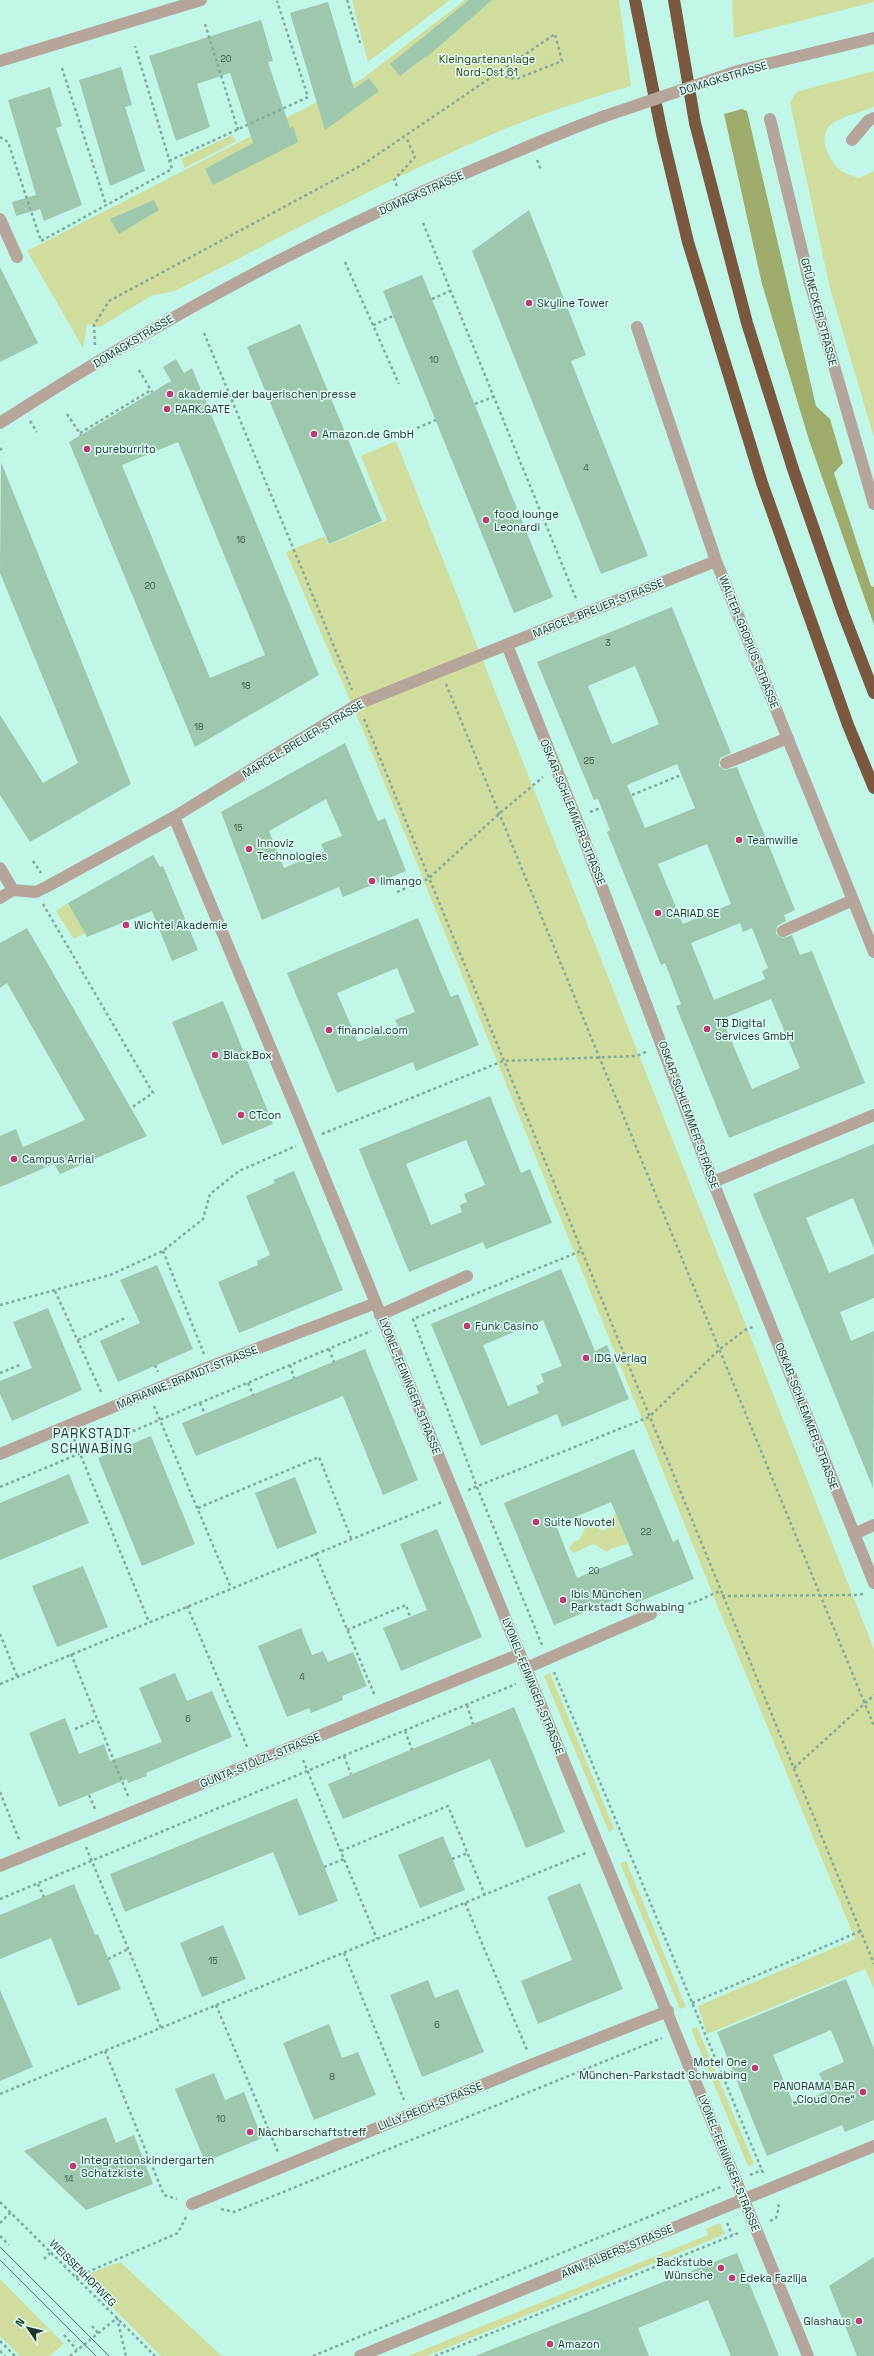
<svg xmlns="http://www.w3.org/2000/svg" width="874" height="2356" font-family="'Space Grotesk',sans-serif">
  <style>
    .green { fill: #d1dd9d }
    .forest { fill: #9fab6b }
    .building { fill: #9ec8ad; fill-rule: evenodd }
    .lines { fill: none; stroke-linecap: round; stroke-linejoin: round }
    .path { stroke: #81aa9f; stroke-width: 2.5; stroke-dasharray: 3 3; stroke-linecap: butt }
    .minor { stroke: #b6a59a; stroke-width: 12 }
    .highway { stroke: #7a5840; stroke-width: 12 }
    .tram { stroke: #527169; stroke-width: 1 }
    .minor-bridge { stroke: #b6a59a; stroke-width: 12 }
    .poi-dot { fill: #c03875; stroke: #dffff6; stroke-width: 1.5 }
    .labels { text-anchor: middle; stroke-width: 3; stroke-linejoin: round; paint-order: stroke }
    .number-label { font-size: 9px; fill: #405a4f }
    .park-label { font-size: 11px; fill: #373e0d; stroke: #dffff6 }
    .street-label { font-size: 11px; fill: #203530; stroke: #dffff6 }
    .poi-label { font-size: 11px; fill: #203530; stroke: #dffff6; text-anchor: start }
    .quarter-label { font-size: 13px; letter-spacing: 1px; fill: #203530; stroke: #dffff6 }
  </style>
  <rect width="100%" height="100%" fill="#c1f7e9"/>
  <!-- green -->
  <path class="green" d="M 352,0 L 450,0 L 368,62 Z
    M 465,0 L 619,0 L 631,86 C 587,99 543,113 500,131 C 389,178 282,237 175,291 L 151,296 L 100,327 L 87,324 L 83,348 L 27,251 L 362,79 Z
    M 732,0 L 874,0 L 874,2 L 734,38 Z
    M 874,71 L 874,107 C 862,112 847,115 836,121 C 815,132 827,160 841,171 C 846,174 853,176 859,178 L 874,171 L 874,438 L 830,288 L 790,103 L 796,92 Z
    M 232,135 L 236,141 L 185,168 L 181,159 Z
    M 396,441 L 874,1649 L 874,1989 L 865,1969 L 707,2034 L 698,2006 L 855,1939 L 716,1602 L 362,728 L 286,552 L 325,536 L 328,545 L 387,520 L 361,456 Z
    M 68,903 L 85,933 L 74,939 L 56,911 Z
    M 616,1514 L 628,1544 L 612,1548 L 607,1552 L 594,1544 C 586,1546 581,1551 573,1553 L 569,1548 L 573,1542 L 579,1540 L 585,1528 L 592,1526 L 604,1531 L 609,1526 L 609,1518 Z
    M 550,1673 L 614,1829 L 609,1832 L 544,1676 Z
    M 626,1861 L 686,2007 L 680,2009 L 620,1863 Z
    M 697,2027 L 754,2164 L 748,2166 L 691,2029 Z
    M 720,2223 L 725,2234 L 427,2356 L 408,2356 L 708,2235 L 706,2229 Z
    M 120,2262 L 222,2356 L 161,2356 L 88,2283 L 91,2273 Z
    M 0,2279 L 64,2344 L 49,2356 L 20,2356 L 0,2336 Z"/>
  <!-- forest -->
  <path class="forest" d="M 742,109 L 747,111 L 816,406 L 830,419 L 843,463 L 834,473 L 871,586 L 874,587 L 874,625 L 809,440 L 762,284 L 724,114 Z"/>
  <!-- building -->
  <path class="building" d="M 469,0 L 492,0 L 427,57 L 426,56 L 400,76 L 390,64 Z
    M 328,2 L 354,89 L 369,78 L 379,91 L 325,130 L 290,13 Z
    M 261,20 L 273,61 L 268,62 L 290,128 L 293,126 L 298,142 L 213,185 L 205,169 L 253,143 L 230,73 L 197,84 L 210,127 L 176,141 L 149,56 Z
    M 121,67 L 132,105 L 125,107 L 145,171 L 110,186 L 79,80 Z
    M 50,87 L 62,126 L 56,128 L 82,205 L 44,221 L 40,209 L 16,216 L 12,202 L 36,195 L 8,100 Z
    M 154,200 L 159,210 L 119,234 L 110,219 Z
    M 529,210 L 586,355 L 571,361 L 648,556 L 601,574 L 472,251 Z
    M 0,267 L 38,343 L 0,362 Z
    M 422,275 L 553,597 L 514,613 L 383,291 Z
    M 300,324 L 382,521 L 329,544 L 247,347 Z
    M 176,359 L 184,373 L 192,368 L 319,675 L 195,747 L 69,442 L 171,381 L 163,367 ZM 178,442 L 265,655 L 210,678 L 122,465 Z
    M 1,462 L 131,784 L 30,842 L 0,795 L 0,715 L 43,783 L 78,763 L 0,573 Z
    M 672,607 L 731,753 L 720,758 L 719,766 L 725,770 L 737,767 L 795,910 L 784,915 L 786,921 L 777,926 L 776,934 L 783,938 L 792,935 L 800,955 L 812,951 L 865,1083 L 729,1138 L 676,1006 L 681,1004 L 665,963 L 661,965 L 607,832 L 610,830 L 598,799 L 594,800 L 537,662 ZM 635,666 L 659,724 L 612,744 L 588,686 ZM 677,764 L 695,808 L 645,828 L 627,785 ZM 707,844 L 731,904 L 683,924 L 658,864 ZM 740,923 L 743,932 L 752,928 L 768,968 L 762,971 L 765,979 L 714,1000 L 691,943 ZM 771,999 L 800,1068 L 752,1089 L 722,1019 Z
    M 345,743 L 378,821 L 385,818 L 406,871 L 343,897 L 339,887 L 262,920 L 221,812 ZM 326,799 L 342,836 L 321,844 L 324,851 L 284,868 L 269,831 Z
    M 153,855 L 160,867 L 163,866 L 198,950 L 172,961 L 152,911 L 87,937 L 68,903 Z
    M 418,918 L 451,997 L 458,994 L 479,1045 L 416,1071 L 413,1062 L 337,1093 L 287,973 ZM 397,968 L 415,1012 L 395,1020 L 398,1026 L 358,1042 L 337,993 Z
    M 27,928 L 147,1136 L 60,1174 L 54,1164 L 0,1187 L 0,1136 L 16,1129 L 23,1147 L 85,1120 L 7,983 L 0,988 L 0,943 Z
    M 223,1001 L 273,1124 L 222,1145 L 172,1022 Z
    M 490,1096 L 521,1173 L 530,1169 L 552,1223 L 486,1249 L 483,1242 L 409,1272 L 359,1149 ZM 466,1140 L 485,1185 L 464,1194 L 467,1202 L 460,1205 L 462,1212 L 431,1225 L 406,1164 Z
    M 874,1144 L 874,1249 L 853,1198 L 806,1218 L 829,1273 L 874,1254 L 874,1298 L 840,1312 L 851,1341 L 874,1331 L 873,1488 L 753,1194 Z
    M 294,1171 L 343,1290 L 239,1333 L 218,1282 L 258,1265 L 257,1261 L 270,1255 L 246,1196 L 275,1183 L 273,1180 Z
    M 157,1265 L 193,1349 L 118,1382 L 100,1341 L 140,1323 L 120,1280 Z
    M 561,1269 L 595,1351 L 607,1345 L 629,1399 L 562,1427 L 557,1414 L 481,1446 L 431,1324 ZM 543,1320 L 562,1366 L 541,1374 L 544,1382 L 536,1386 L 539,1393 L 508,1406 L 483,1345 Z
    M 48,1308 L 82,1390 L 12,1421 L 0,1394 L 0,1381 L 32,1368 L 13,1322 Z
    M 365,1349 L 418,1480 L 383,1495 L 343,1396 L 196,1456 L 182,1423 Z
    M 151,1436 L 195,1544 L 142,1566 L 98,1458 Z
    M 634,1449 L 673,1542 L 678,1539 L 694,1579 L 636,1603 L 631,1593 L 554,1625 L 504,1503 ZM 611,1502 L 633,1555 L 577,1578 L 556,1525 Z
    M 69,1474 L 89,1523 L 0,1560 L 0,1503 Z
    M 295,1477 L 317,1533 L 277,1549 L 255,1493 Z
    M 437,1529 L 482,1637 L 401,1671 L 383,1628 L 427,1610 L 400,1544 Z
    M 83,1566 L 108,1627 L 57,1647 L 32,1586 Z
    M 301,1628 L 312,1655 L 323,1651 L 328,1662 L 353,1652 L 367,1686 L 342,1696 L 343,1700 L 311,1713 L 309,1708 L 287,1717 L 258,1646 Z
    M 175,1673 L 187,1701 L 212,1691 L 232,1737 L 146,1773 L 147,1776 L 128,1783 L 127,1779 L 59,1807 L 29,1733 L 65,1718 L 79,1754 L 104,1744 L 110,1761 L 162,1742 L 139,1688 Z
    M 514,1707 L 565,1832 L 526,1848 L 490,1759 L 343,1819 L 328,1784 Z
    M 297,1798 L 338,1901 L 299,1916 L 273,1852 L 125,1912 L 110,1874 Z
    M 443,1836 L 465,1890 L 420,1908 L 398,1855 Z
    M 580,1883 L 623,1989 L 538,2024 L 521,1981 L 572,1960 L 547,1897 Z
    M 74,1884 L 95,1935 L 98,1934 L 121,1989 L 78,2006 L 51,1938 L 0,1959 L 0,1915 Z
    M 223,1925 L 246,1979 L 202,1997 L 180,1943 Z
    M 846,1979 L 874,2049 L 874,2120 L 845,2132 L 842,2125 L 767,2156 L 717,2032 ZM 831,2030 L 844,2062 L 819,2073 L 827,2091 L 794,2105 L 773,2055 Z
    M 428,1980 L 435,1998 L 458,1989 L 484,2052 L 422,2077 L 390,1995 Z
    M 0,1990 L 33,2067 L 0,2081 Z
    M 329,2024 L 342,2058 L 358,2052 L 376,2095 L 314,2120 L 283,2043 Z
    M 214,2073 L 225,2100 L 244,2092 L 262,2138 L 205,2162 L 175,2089 Z
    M 106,2117 L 116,2143 L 134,2135 L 153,2184 L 86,2210 L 24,2151 Z
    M 737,2253 L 779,2356 L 731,2356 L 708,2300 L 638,2328 L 649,2356 L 475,2356 Z
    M 874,2257 L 874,2356 L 857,2356 L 829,2286 Z"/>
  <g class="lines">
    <!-- path -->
    <path class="path" d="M 347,0 L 360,43
      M 205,24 L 238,130
      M 62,68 L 106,205
      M 0,137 L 8,142 L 41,241 L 172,169 L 135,46
      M 537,160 L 541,170
      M 169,161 L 308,97 L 277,1
      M 397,186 L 394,180 L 415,157 L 406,137
      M 423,223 L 577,601
      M 345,262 L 399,384
      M 432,299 L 450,291
      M 373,325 L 393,316
      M 204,333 L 352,690
      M 95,345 L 94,325 L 109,301 L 362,165 L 555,34 L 562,61 L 516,79 L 496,75
      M 139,370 L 152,392
      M 475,404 L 493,397
      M 67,414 L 81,435
      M 30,421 L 37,432
      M 417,428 L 436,420
      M 80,433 L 151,390
      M 0,448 L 4,453
      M 446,684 L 874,1726
      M 364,719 L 874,1964
      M 632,795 L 681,775
      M 590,812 L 601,808
      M 33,861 L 41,873
      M 397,892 L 428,879 L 500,813 L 543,777
      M 43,904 L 153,1093 L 131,1108
      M 322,1134 L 503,1061 L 637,1056 L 648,1051
      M 163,1251 L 204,1354
      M 55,1291 L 102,1394
      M 0,1305 L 110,1275 L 163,1251 L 203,1219 L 210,1194 L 239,1171 L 296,1146
      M 78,1340 L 127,1317
      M 329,1349 L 334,1362
      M 155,1365 L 158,1372
      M 290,1365 L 294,1378
      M 0,1373 L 22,1364
      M 248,1383 L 253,1395
      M 200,1403 L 205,1414
      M 154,1406 L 231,1588
      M 74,1439 L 149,1622
      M 0,1487 L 371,1331
      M 468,1490 L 649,1417 L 720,1349 L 745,1330 L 755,1326
      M 198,1508 L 319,1457 L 351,1538
      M 315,1553 L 375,1696
      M 722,1596 L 857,1595 L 863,1594
      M 187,1606 L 248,1749
      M 665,1610 L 695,1602 L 720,1591
      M 347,1630 L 406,1605 L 410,1617
      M 0,1634 L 17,1676
      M 542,1645 L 477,1487 L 413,1319 L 581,1251
      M 71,1654 L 128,1796
      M 554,1672 L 764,2175
      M 0,1684 L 442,1502
      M 467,1705 L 473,1724
      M 75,1729 L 97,1719
      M 405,1731 L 412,1750
      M 344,1756 L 351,1774
      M 303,1760 L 377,1939
      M 794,1768 L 874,1695
      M 0,1792 L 20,1842
      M 89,1795 L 96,1811
      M 86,1847 L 161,2028
      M 341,1851 L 448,1806 L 485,1895
      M 452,1859 L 468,1853
      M 324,1867 L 344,1859
      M 38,1884 L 44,1897
      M 0,1899 L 516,1684
      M 465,1903 L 527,2050
      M 344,1953 L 404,2100
      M 108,1959 L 128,1949
      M 692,2003 L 861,1931
      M 216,2005 L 278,2152
      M 105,2051 L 164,2195 L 177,2199
      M 0,2094 L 586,1853
      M 750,2175 L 762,2170
      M 0,2202 L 155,2356
      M 221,2209 L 234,2212 L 662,2038
      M 770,2221 L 776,2218 L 779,2207 L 778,2203
      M 0,2223 L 11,2212
      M 727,2223 L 732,2235
      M 0,2236 L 9,2245
      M 44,2259 L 51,2252
      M 76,2277 L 178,2233 L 186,2217
      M 92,2326 L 98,2333
      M 64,2335 L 77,2350
      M 0,2341 L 15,2356
      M 0,2351 L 5,2356
      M 70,2356 L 117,2318 L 126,2356
      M 313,2356 L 723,2186
      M 435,2356 L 741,2232"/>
    <!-- minor -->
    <path class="minor" d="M 0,61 L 201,0
      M 738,71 L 874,38
      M 770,119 L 808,276 L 874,504
      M 852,140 L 869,120 L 874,118
      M 0,219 L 17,257
      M 637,327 L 716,561 L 874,952
      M 0,423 C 152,324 308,239 475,169 C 518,151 561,132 605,116
      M 507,645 L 576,818 L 713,1182 L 874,1583
      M 726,763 L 788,738
      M 174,817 L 302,1123 L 808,2356
      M 0,868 L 13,890
      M 13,890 L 36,892 L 48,886 L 174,817 L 358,704 L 716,561
      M 0,898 L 13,890
      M 783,931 L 853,900
      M 713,1182 L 874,1115
      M 380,1315 L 467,1276
      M 0,1454 L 209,1367 L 376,1303
      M 854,1534 L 874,1525
      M 526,1668 L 651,1614
      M 0,1866 L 520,1654
      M 192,2204 L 533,2064 L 668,2011
      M 360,2356 L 874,2146"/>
    <!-- highway -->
    <path class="highway" d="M 635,0 L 662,134 L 688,242 L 762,483 L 848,725 L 874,788
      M 674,0 L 695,123 L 747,323 L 793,469 L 843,613 L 874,693"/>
    <!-- tram -->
    <path class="tram" d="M 0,2247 L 109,2356
      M 0,2260 L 96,2356"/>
    <!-- minor-bridge -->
    <path class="minor-bridge" d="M 605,116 L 738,71"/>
  </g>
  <!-- markers -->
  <g class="poi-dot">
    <circle cx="529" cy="303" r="4"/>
    <circle cx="170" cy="394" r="4"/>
    <circle cx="167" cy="409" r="4"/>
    <circle cx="314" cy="434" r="4"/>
    <circle cx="87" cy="449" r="4"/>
    <circle cx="486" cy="520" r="4"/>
    <circle cx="739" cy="840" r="4"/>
    <circle cx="249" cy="849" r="4"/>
    <circle cx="372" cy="881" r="4"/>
    <circle cx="658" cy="913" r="4"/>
    <circle cx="126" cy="925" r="4"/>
    <circle cx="707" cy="1029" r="4"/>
    <circle cx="329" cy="1030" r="4"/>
    <circle cx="215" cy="1055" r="4"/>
    <circle cx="241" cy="1115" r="4"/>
    <circle cx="14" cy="1159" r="4"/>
    <circle cx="467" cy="1326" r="4"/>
    <circle cx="586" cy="1358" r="4"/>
    <circle cx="536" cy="1522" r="4"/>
    <circle cx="563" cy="1600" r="4"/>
    <circle cx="755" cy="2068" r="4"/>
    <circle cx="863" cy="2092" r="4"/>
    <circle cx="250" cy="2132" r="4"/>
    <circle cx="73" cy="2166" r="4"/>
    <circle cx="721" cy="2268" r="4"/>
    <circle cx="732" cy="2278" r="4"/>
    <circle cx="859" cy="2321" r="4"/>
    <circle cx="550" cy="2344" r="4"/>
  </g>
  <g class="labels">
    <!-- number labels -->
    <g class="number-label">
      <text x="226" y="62">20</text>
      <text x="434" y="363">10</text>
      <text x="586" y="471">4</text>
      <text x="241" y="543">16</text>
      <text x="150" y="589">20</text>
      <text x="608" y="646">3</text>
      <text x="246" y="689">18</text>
      <text x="199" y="730">18</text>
      <text x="589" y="764">25</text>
      <text x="238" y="831">15</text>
      <text x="646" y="1535">22</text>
      <text x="594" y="1574">20</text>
      <text x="302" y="1680">4</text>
      <text x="188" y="1722">6</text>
      <text x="213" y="1964">15</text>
      <text x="437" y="2028">6</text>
      <text x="332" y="2080">8</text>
      <text x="221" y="2122">10</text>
      <text x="69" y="2182">14</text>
    </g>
    <!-- park labels -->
    <g class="park-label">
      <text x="487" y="63">Kleingartenanlage<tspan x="487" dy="13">Nord-Ost 61</tspan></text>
    </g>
    <!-- street labels -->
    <g class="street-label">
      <text transform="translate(723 78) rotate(-17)" y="4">DOMAGKSTRASSE</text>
      <text transform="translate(421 193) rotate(-24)" y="4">DOMAGKSTRASSE</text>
      <text transform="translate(819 312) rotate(75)" y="4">GRÜNECKER STRASSE</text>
      <text transform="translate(133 341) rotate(-31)" y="4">DOMAGKSTRASSE</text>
      <text transform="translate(598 608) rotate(-22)" y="4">MARCEL-BREUER-STRASSE</text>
      <text transform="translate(749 642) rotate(68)" y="4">WALTER-GROPIUS-STRASSE</text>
      <text transform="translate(303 739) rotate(-31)" y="4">MARCEL-BREUER-STRASSE</text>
      <text transform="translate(573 812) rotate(68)" y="4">OSKAR-SCHLEMMER-STRASSE</text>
      <text transform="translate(689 1115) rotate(70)" y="4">OSKAR-SCHLEMMER-STRASSE</text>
      <text transform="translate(187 1377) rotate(-22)" y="4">MARIANNE-BRANDT-STRASSE</text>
      <text transform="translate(410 1386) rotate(68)" y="4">LYONEL-FEININGER-STRASSE</text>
      <text transform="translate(807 1416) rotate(69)" y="4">OSKAR-SCHLEMMER-STRASSE</text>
      <text transform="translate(533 1686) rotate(68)" y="4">LYONEL-FEININGER-STRASSE</text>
      <text transform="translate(260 1760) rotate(-22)" y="4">GUNTA-STÖLZL-STRASSE</text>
      <text transform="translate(430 2106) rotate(-22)" y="4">LILLY-REICH-STRASSE</text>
      <text transform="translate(729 2163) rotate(68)" y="4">LYONEL-FEININGER-STRASSE</text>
      <text transform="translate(617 2251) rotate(-23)" y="4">ANNI-ALBERS-STRASSE</text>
      <text transform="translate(83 2273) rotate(45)" y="4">WEISSENHOFWEG</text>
    </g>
    <!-- poi labels -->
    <g class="poi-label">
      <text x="537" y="307">Skyline Tower</text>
      <text x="178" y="398">akademie der bayerischen presse</text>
      <text x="175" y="413">PARK.GATE</text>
      <text x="322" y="438">Amazon.de GmbH</text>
      <text x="95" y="453">pureburrito</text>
      <text x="494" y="518">food lounge<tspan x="494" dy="13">Leonardi</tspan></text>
      <text x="747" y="844">Teamwille</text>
      <text x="257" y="847">Innoviz<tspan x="257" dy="13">Technologies</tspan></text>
      <text x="380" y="885">limango</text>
      <text x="666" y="917">CARIAD SE</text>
      <text x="134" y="929">Wichtel Akademie</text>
      <text x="715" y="1027">TB Digital<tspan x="715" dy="13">Services GmbH</tspan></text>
      <text x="337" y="1034">financial.com</text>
      <text x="223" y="1059">BlackBox</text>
      <text x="249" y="1119">CTcon</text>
      <text x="22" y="1163">Campus Arrial</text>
      <text x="475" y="1330">Funk Casino</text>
      <text x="594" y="1362">IDG Verlag</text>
      <text x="544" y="1526">Suite Novotel</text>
      <text x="571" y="1598">Ibis München<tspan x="571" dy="13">Parkstadt Schwabing</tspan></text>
      <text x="747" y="2066" text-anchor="end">Motel One<tspan x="747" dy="13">München-Parkstadt Schwabing</tspan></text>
      <text x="855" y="2090" text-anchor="end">PANORAMA BAR<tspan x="855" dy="13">„Cloud One“</tspan></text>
      <text x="258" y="2136">Nachbarschaftstreff</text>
      <text x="81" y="2164">Integrationskindergarten<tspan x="81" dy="13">Schatzkiste</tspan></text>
      <text x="713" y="2266" text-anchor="end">Backstube<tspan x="713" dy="13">Wünsche</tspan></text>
      <text x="740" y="2282">Edeka Fazlija</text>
      <text x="851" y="2325" text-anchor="end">Glashaus</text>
      <text x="558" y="2348">Amazon</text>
    </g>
    <!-- quarter labels -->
    <g class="quarter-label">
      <text x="92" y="1438">PARKSTADT<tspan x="92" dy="15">SCHWABING</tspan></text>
    </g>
  </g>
  <!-- north arrow -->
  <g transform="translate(28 2328) rotate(305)" stroke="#dffff6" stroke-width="3" paint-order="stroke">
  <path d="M0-3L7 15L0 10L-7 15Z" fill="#203530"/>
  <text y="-6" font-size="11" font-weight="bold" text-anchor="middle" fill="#203530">N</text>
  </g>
</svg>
